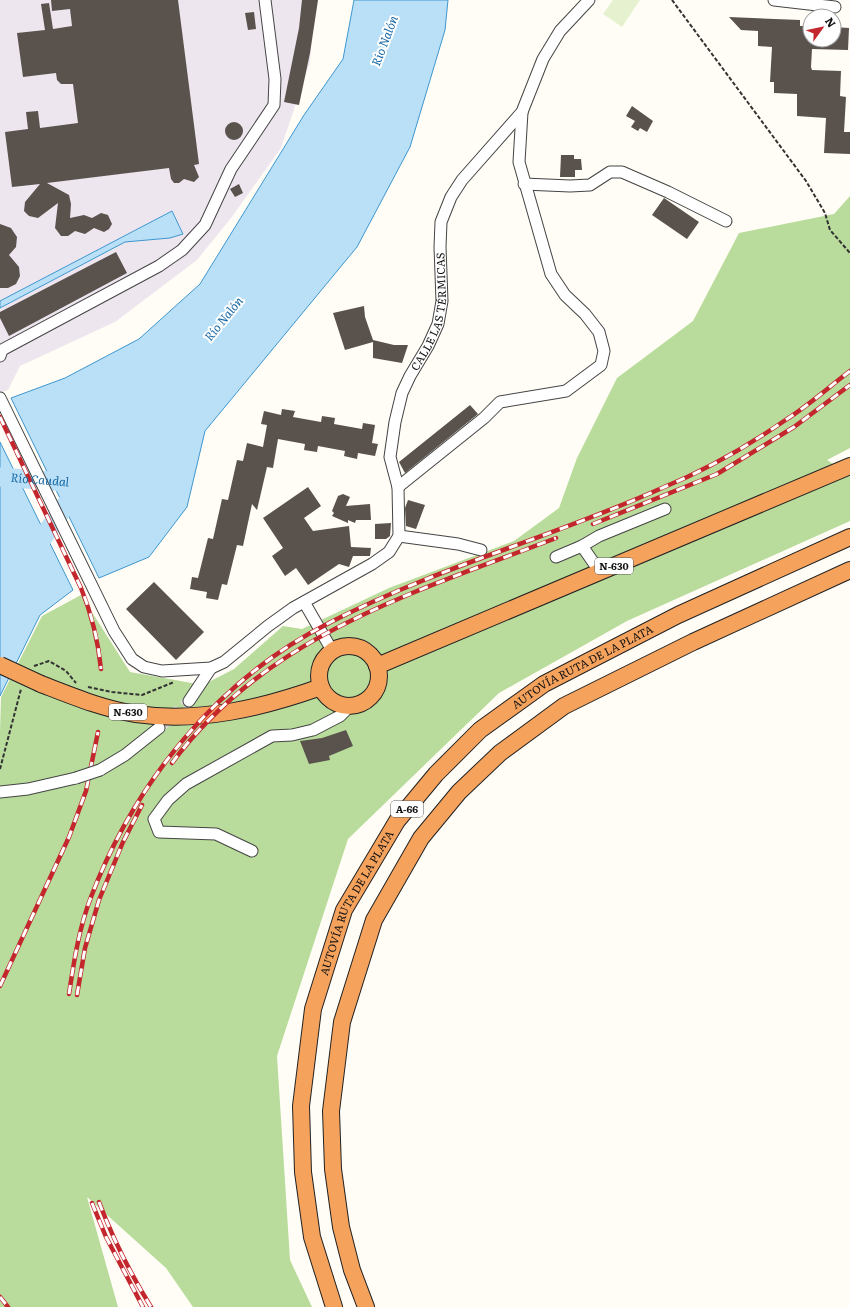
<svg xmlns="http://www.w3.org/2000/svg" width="850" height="1307" font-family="Literata,serif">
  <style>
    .industrial { fill: #eee6ef }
    .forest { fill: #b9dc9c }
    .pitch { fill: #e6f2cf }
    .water { fill: #b9e0f7; stroke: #3f96cf }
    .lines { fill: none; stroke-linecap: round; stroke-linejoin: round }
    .river { stroke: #b9e0f7; stroke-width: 19 }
    .building { fill: #5a524d }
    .minor-tunnel { stroke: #dbdad3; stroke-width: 11; stroke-dasharray: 11 5.5; stroke-linecap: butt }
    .minor-casing { stroke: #444; stroke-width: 13 }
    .highway-casing { stroke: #222; stroke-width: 18 }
    .path { stroke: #333; stroke-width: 2; stroke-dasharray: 4 2; stroke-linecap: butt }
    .minor { stroke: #fff; stroke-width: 11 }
    .highway { stroke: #f5a25d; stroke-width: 16 }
    .rail-casing { stroke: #c4262e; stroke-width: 4.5 }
    .rail { stroke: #fff; stroke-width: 3; stroke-dasharray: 9; stroke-linecap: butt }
    .minor-bridge-casing { stroke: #444; stroke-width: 13; stroke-linecap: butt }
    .highway-bridge-casing { stroke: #222; stroke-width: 18; stroke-linecap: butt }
    .minor-bridge { stroke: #fff; stroke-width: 11 }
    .highway-bridge { stroke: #f5a25d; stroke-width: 16 }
    .labels { text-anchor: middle; stroke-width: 4; stroke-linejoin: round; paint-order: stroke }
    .shield { fill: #fff; stroke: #585858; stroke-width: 1 }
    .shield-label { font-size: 10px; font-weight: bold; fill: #111 }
    .street-label { font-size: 11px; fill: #111; stroke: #fff }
    .water-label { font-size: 12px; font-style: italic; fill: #1768a6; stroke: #fff }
  </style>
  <rect width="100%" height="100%" fill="#fffdf5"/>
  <!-- industrial -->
  <path class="industrial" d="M 0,0 L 315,0 L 310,62 L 281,148 L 231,218 L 197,260 L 115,322 L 20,366 L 8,390 L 0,393 Z"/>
  <!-- forest -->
  <path class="forest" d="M 850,196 L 850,448 L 827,460 L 850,475 L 850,521 L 627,621 L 499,693 L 348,839 L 277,1056 L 290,1260 L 312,1307 L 193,1307 L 166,1268 L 87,1197 L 118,1307 L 0,1307 L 0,731 L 1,697 L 42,616 L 81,595 L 130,672 L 203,685 L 234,669 L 283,626 L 302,629 L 389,588 L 514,541 L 559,508 L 577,458 L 617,378 L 693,321 L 739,233 L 834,214 Z"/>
  <!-- pitch -->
  <path class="pitch" d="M 613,0 L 640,0 L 622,27 L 603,14 Z"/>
  <!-- water -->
  <path class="water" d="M 354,0 L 448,0 L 445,30 L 410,147 L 357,247 L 205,431 L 187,507 L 149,557 L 99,578 L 11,398 L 65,378 L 139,339 L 200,284 L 304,115 L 343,59 Z
    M 172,211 L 183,234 L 170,238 L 125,242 L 0,308 L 0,301 Z
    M 0,442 L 73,590 L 40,615 L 0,696 Z"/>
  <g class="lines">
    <!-- river -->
    <g class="river">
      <path id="s1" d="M 0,477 L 76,483"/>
      <path d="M 30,556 L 79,486"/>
    </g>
  </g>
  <!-- building -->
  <path class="building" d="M 51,0 L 178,0 L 199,164 L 194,165 L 199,177 L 194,182 L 184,179 L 179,183 L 174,183 L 171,179 L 169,168 L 47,183 L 69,195 L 71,204 L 70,218 L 84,215 L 92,218 L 101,213 L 108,215 L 112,224 L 109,229 L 104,232 L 94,228 L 85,234 L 75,231 L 68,236 L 61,236 L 55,228 L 58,203 L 38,218 L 29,216 L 24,211 L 25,202 L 40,184 L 12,187 L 5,132 L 28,129 L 26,112 L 38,111 L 40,128 L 78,123 L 73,84 L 61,84 L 57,80 L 56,73 L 23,77 L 17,33 L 45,30 L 41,4 L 49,3 L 53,29 L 72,26 L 70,9 L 52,11 Z
    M 302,0 L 318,0 L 310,53 L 299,105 L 284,102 L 299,28 Z
    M 254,12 L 256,29 L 248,30 L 245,13 Z
    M 729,17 L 800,20 L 800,26 L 810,26 L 810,40 L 834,40 L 834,27 L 849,28 L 848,50 L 812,49 L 811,67 L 812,70 L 841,71 L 840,96 L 846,97 L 844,132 L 850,132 L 850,154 L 824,153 L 826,118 L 797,116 L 797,94 L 774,93 L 774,82 L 770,82 L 772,47 L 758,46 L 758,31 L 741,30 Z
    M 632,106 L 653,121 L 647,132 L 640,128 L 638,131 L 631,127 L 635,121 L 626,116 Z
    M225 131a9 9 0 1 1 18 0a9 9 0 1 1-18 0Z
    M 561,155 L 574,155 L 574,159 L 581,159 L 582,170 L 575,170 L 575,177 L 560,177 Z
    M 239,184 L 243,193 L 235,197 L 230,189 Z
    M 664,198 L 699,222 L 687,239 L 652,215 Z
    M 0,224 L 11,228 L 17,237 L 16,247 L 9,255 L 19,267 L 20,276 L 16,284 L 8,288 L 0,288 Z
    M 116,252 L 127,273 L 9,336 L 0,318 L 0,312 Z
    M 364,306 L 365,317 L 373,340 L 394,345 L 408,345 L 402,363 L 373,358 L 373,342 L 345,350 L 333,313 Z
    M 470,405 L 478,414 L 405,473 L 399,462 Z
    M 282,409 L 295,411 L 293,417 L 321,422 L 322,416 L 335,418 L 334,424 L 362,429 L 363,423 L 375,425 L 372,443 L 378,444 L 375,456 L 358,453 L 357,459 L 344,456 L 345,451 L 318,446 L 317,452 L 304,450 L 305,444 L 278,439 L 273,468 L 267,467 L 257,510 L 252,504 L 243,546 L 237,545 L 227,585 L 222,584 L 218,600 L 206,598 L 207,592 L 190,589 L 192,577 L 198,578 L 208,538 L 213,539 L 222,499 L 228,500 L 237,460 L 243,461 L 247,443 L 263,447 L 267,425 L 261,424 L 264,411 L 281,415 Z
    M 308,487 L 321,506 L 304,518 L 313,531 L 349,526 L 351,547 L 371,548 L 370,556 L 353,556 L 349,567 L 339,564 L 308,585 L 296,568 L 285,576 L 272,556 L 283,548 L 263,518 Z
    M 343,494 L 350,497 L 346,506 L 370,504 L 371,520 L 356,520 L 355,523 L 348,520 L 348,523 L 332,516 L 334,513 L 332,511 L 338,496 Z
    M 408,500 L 425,505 L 416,529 L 406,526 L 405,508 Z
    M 391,523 L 390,536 L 386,539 L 375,539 L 375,524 Z
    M 154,582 L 204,632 L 176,660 L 126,609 Z
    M 346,730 L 353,746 L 329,756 L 330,760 L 309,764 L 300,741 L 322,738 Z"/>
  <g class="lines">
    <!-- minor-tunnel -->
    <path class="minor-tunnel" d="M 159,728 L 189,701"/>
    <!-- minor casing -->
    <g class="minor-casing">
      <g id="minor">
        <path d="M 774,0 L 835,7"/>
        <path d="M 524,184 L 570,186 L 590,185 L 610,172 L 622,172 L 668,192 L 726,221"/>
        <path d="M 0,356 L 2,350 L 159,266 L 182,250 L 205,225 L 231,169 L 274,105 L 275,79 L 265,0"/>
        <path id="s2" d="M 0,398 L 114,631 L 132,659 L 144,667 L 162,671 L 211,668 L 224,662 L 268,626 L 293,608 L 372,564 L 389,552 L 399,536 L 398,487 L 390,457 L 395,422 L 402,393 L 410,376 L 428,346 L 438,324 L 442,301 L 440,247 L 441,222 L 451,197 L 462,180 L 522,112 L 543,59 L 560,31 L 589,0"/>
        <path d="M 398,487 L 484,418 L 500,402 L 566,391 L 601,365 L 604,351 L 599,332 L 585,314 L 565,295 L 551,274 L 519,162 L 522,112"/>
        <path d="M 399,536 L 458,544 L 481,550"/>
        <path d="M 582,546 L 599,536 L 665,509"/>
        <path d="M 556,557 L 582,546 L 600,572"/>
        <path d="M 304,602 L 333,652"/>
        <path d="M 189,701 L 211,668"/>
        <path d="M 100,770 L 125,755 L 159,728"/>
        <path d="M 0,792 L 28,789 L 76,778"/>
        <path d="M 252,851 L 216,834 L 159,832 L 154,819 L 168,800 L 186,784 L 272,736 L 292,735 L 313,730 L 340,716 L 350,706"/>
      </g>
    </g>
    <!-- highway casing -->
    <g class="highway-casing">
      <g id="highway">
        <circle cx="349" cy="676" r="30"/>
        <path d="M 377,666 L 850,466"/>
        <path d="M 41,684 C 72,696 103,709 136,714 C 200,723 262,708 321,687"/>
        <path id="s3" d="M 334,1307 L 312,1237 L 303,1172 L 301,1106 L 313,1009 L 344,910 L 397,821 L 436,774 L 480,730 L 544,684 L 678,615 L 850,537"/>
        <path d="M 366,1307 L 352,1270 L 341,1227 L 333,1169 L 331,1111 L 342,1022 L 374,920 L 421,838 L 459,792 L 500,753 L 564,706 L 693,642 L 850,570"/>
      </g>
    </g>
    <!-- path -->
    <path class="path" d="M 672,0 L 806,181 L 825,213 L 830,230 L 850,253
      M 34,666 L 49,661 L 66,671 L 76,683
      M 88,687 L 112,692 L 142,695 L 174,682
      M 0,769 L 21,689"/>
    <!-- minor -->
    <use href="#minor" class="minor"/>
    <!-- highway -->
    <use href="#highway" class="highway"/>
    <!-- rail casing -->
    <g class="rail-casing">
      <path id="rail" d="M 0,417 L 81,588 C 92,615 98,640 101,669
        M 593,524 L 717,474 L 794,427 L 850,385
        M 172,763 C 267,635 413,593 556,538
        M 0,986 L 69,837 L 86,791 L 98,732
        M 69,994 C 74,961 79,928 91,897 C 135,782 218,679 329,623 C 435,568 553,537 662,488 C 706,470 748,446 787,419 C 809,405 829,387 850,371
        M 77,995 L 85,948 L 99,900 L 123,842 L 142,805
        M 99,1202 C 113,1239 130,1273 151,1307
        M 92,1203 L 106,1237 L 143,1307
        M 0,1297 L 8,1307"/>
    </g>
    <!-- rail -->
    <use href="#rail" class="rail"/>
    <!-- minor-bridge casing -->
    <g class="minor-bridge-casing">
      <path id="minor-bridge" d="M 76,778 L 100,770"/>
    </g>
    <!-- highway-bridge casing -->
    <g class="highway-bridge-casing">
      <path id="highway-bridge" d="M 0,665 L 41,684"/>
    </g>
    <!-- minor-bridge -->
    <use href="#minor-bridge" class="minor-bridge"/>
    <!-- highway-bridge -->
    <use href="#highway-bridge" class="highway-bridge"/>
  </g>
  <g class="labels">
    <!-- shield labels -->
    <g class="shield">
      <rect x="595" y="558" width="38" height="16" rx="3"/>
      <rect x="109" y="704" width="38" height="16" rx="3"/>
      <rect x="391" y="801" width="32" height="16" rx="3"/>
    </g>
    <g class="shield-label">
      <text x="614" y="570">N-630</text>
      <text x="128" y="716">N-630</text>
      <text x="407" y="813">A-66</text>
    </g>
    <!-- street labels -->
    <g class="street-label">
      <text dy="4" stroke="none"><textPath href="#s2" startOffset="840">CALLE LAS TÉRMICAS</textPath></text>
      <text dy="4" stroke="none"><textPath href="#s3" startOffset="754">AUTOVÍA RUTA DE LA PLATA</textPath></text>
      <text dy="4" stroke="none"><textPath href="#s3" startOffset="418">AUTOVÍA RUTA DE LA PLATA</textPath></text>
    </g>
    <!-- water labels -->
    <g class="water-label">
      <text transform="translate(385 41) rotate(-69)" y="4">Río Nalón</text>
      <text transform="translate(224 319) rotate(-51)" y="4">Río Nalón</text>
      <text dy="4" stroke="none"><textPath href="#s1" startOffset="40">Río Caudal</textPath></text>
    </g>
  </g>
  <!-- north arrow -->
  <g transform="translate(822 28) rotate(57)"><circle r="19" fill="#ffffff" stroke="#a0a0a0"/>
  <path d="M0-3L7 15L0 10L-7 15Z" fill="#c4262e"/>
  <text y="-6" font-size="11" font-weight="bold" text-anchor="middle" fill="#111111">N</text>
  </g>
</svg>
